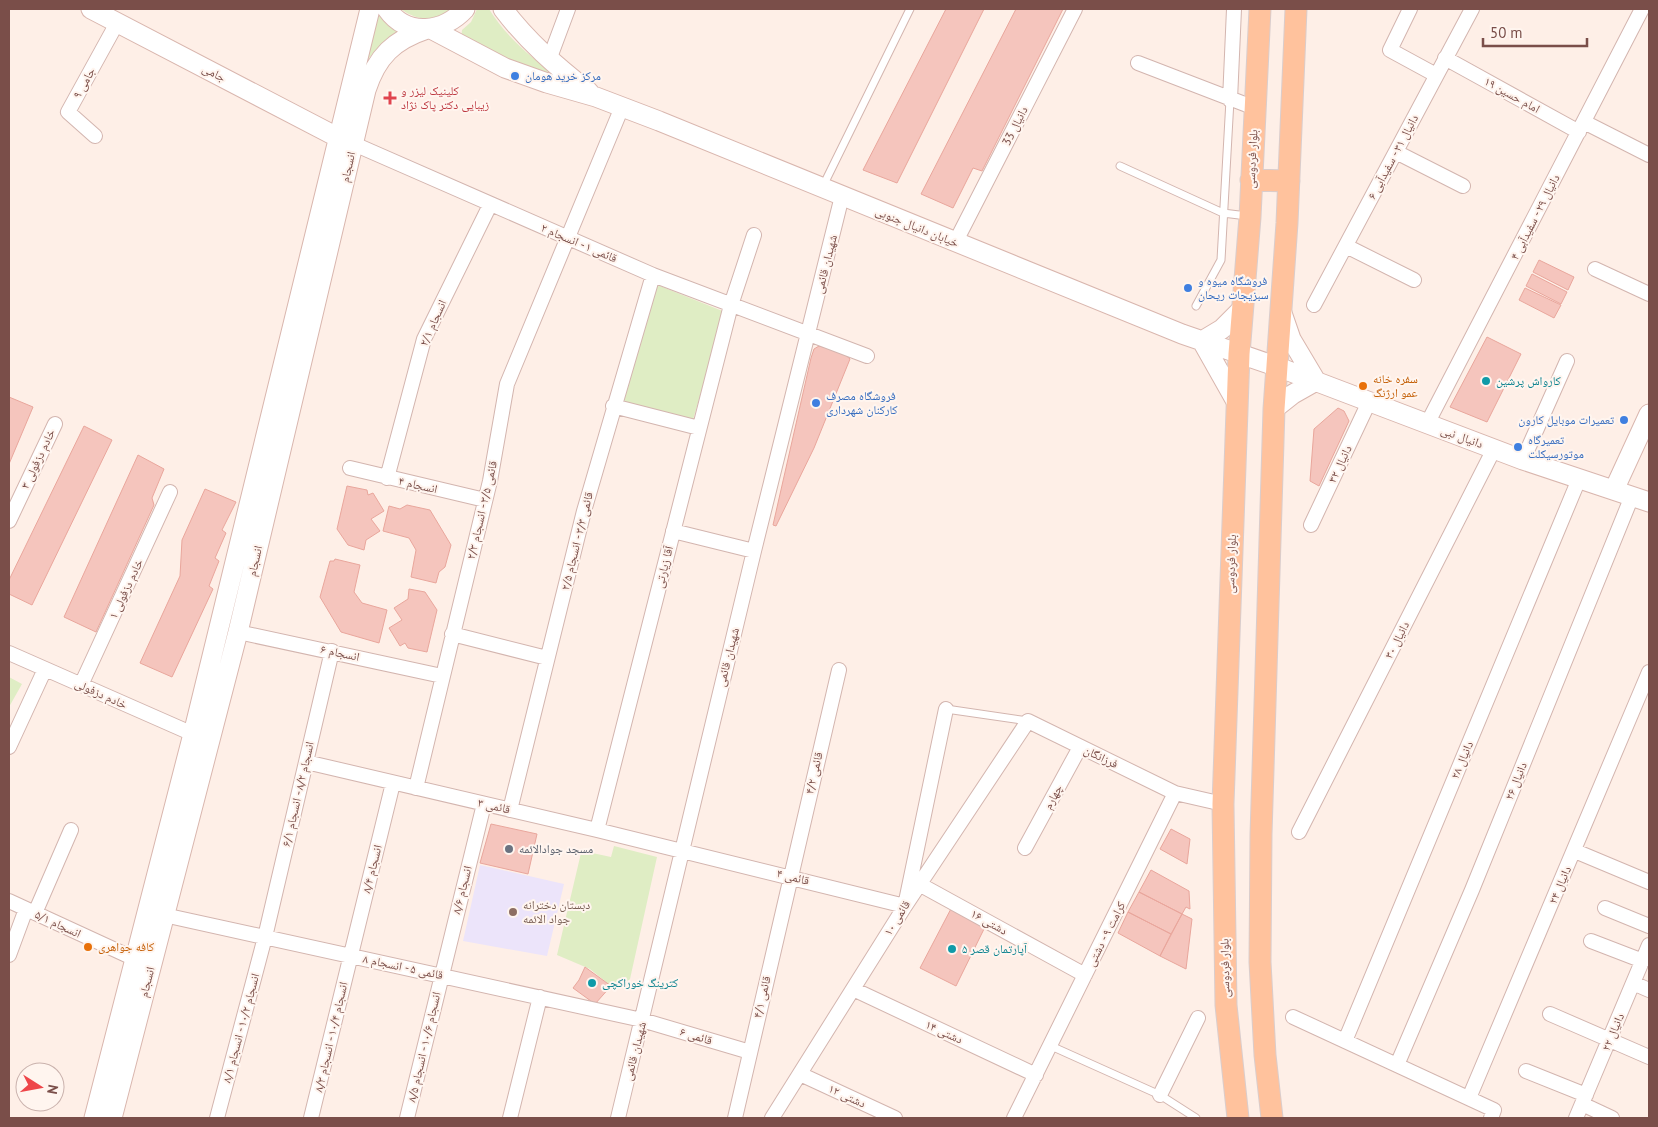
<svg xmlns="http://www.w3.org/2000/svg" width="1658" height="1127" font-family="'PT Sans','Noto Naskh Arabic',sans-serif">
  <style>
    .education { fill: #ece4fa }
    .green { fill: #dfedc4 }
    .building { fill: #f5c5bd; stroke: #e9a69c }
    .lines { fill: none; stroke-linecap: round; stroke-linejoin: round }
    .lane-casing { stroke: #d3b5af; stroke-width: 9 }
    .street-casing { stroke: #d3b5af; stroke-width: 16 }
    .secondary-casing { stroke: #d9b6ae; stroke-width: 21 }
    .primary-casing { stroke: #dacdcc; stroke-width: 23 }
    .lane { stroke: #fff; stroke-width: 7 }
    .street { stroke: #fff; stroke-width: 14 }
    .secondary { stroke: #fff; stroke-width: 19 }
    .primary { stroke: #ffc29d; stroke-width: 21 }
    .shop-dot { fill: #3f7fe0; stroke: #fff5ef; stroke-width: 2 }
    .health-dot { fill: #e0444e; stroke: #fff5ef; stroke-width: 2 }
    .culture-dot { fill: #0f9aa8; stroke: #fff5ef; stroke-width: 2 }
    .food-dot { fill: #e8710a; stroke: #fff5ef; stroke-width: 2 }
    .worship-dot { fill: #6b7280; stroke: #fff5ef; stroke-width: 2 }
    .education-dot { fill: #8d6e63; stroke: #fff5ef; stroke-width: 2 }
    .labels { text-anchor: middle; stroke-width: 4; stroke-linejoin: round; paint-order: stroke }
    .street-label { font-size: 12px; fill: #7a4e49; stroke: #fff5ef }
    .shop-label { font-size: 12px; fill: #366cbe; stroke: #fff5ef; text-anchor: start }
    .health-label { font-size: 12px; fill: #be3a42; stroke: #fff5ef; text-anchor: start }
    .food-label { font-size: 12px; fill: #c56008; stroke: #fff5ef; text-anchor: start }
    .culture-label { font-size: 12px; fill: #0d838f; stroke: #fff5ef; text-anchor: start }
    .worship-label { font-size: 12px; fill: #5b616d; stroke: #fff5ef; text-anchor: start }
    .education-label { font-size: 12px; fill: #785e54; stroke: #fff5ef; text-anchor: start }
  </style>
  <rect width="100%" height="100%" fill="#feefe7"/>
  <!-- education -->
  <path class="education" d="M 480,865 L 564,884 L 547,956 L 463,941 Z"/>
  <!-- green -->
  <path class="green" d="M 401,9 L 452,9 C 436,23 417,21 401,9 Z
    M 477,9 L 489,9 C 507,38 533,60 562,78 L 561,83 L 461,40 L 462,30 L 471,22 Z
    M 373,10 L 409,32 C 384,40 373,50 360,72 Z
    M 655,284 L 725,312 L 692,423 L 621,402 Z
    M 9,677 L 22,684 L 9,707 Z
    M 614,846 L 657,857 L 630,979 L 622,987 L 611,986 L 590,969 L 557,955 L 581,853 L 583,851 L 611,857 Z"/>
  <!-- building -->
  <path class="building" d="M 946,9 L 984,9 L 897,183 L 863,170 Z
    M 1016,9 L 1063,9 L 982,171 L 973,168 L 953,208 L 921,194 Z
    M 1539,260 L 1574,277 L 1568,290 L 1533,272 Z
    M 1532,274 L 1567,292 L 1561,304 L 1526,286 Z
    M 1525,288 L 1561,305 L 1554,318 L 1519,300 Z
    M 1487,337 L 1521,354 L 1487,422 L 1450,407 Z
    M 819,346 L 841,351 L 850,359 L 814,448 L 776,526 L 773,525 L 811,358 L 814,349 Z
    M 9,397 L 33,407 L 9,464 Z
    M 1338,408 L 1344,411 L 1349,421 L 1319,486 L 1310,481 L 1314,429 Z
    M 84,426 L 112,440 L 32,605 L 9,594 L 9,580 Z
    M 138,455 L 164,469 L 152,498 L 154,505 L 96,632 L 64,617 Z
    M 347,486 L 367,490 L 368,495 L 373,493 L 384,511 L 371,519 L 380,531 L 366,540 L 364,550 L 348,545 L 337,529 Z
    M 205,489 L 236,502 L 222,530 L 226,533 L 215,558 L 219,561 L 209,586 L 213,589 L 172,677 L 140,663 L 180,576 L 182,540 Z
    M 407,505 L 430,510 L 451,545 L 445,567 L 439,572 L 436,583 L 411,577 L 416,550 L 409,538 L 383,531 L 389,506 L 400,509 Z
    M 335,559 L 360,565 L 354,592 L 362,603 L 387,610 L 379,643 L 341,632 L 320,597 L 330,561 L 334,561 Z
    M 409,589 L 425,592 L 437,610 L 427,652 L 408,648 L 405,643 L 400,646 L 389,628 L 402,620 L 394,608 L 408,599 Z
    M 491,824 L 537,834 L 528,874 L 480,863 Z
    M 1171,829 L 1190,839 L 1187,864 L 1160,849 Z
    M 1151,870 L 1189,891 L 1190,909 L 1186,907 L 1182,914 L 1139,892 Z
    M 1139,892 L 1182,914 L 1171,934 L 1128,912 Z
    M 954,903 L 984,929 L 956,986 L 920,968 Z
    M 1128,912 L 1171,934 L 1160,956 L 1118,933 Z
    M 1182,914 L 1192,919 L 1186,969 L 1160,956 Z
    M 585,967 L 611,986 L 595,1004 L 573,988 L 579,980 Z"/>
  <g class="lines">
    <!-- lane casing -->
    <g class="lane-casing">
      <path id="lane" d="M 1120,166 L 1223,213 L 1247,216
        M 823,186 L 910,9
        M 1196,306 L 1221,260 L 1230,100
        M 946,709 L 1028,721
        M 1051,1046 L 1160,1095 L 1196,1118"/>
    </g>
    <!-- street casing -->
    <g class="street-casing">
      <path id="street" d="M 1410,9 L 1390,50 L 1436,75
        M 1445,58 L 1579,132
        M 549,60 L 568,9
        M 1138,63 L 1255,108
        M 1230,100 L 1234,9
        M 1584,122 L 1649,155
        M 95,136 L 68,112 L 117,23
        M 354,144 L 653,275 L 867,356
        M 1396,152 L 1463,186
        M 955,243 L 1075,9
        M 1346,246 L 1414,280
        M 1595,269 L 1649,294
        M 1314,305 L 1472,9
        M 613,406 L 699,428
        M 1427,424 L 1642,9
        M 1523,460 L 1567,361
        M 350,468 L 485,500
        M 387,478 L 424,339 L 490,205
        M 9,521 L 55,424
        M 1311,525 L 1369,402
        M 673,531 L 754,551
        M 238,632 L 442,676
        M 452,634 L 547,658
        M 9,653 L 193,734
        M 81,685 L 170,492
        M 9,747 L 45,669
        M 306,762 L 597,830 L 905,906 L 946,709
        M 416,788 L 490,481 L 507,384 L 622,107
        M 510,810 L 584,511 L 653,275
        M 597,830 L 731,305 L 754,235
        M 1299,832 L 1494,449
        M 1025,848 L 1080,747
        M 1575,851 L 1649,882
        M 919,884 L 1085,975
        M 9,901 L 135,959
        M 1605,908 L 1649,926
        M 35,913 L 71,830
        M 164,915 L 642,1020 L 750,1052
        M 1591,941 L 1643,961
        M 9,955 L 26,909
        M 1633,983 L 1649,990
        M 853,989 L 1036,1075
        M 1550,1014 L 1649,1057
        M 1293,1017 L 1494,1110 L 1491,1118
        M 1345,1041 L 1579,479
        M 1397,1065 L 1472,890 L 1632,496
        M 1526,1071 L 1586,1095
        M 800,1074 L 895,1118
        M 1160,1095 L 1198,1018
        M 1469,1098 L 1649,672
        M 1582,1104 L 1612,1118
        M 217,1118 L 265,937 L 332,651
        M 311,1118 L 393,783
        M 407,1118 L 484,804
        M 510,1118 L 540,997
        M 618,1118 L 754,551 L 842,196
        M 735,1118 L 839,670
        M 772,1118 L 905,906 L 1028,721 L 1175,793
        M 1014,1118 L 1175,793 L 1223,804
        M 1576,1118 L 1649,945"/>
    </g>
    <!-- secondary casing -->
    <g class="secondary-casing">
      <path id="secondary" d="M 91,9 L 337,137
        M 387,9 C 407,38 444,32 465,9
        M 503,9 C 528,42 556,66 589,92
        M 431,29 L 505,68 L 547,83 L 596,97 L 659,121 L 1182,334 L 1278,367 L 1523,460 L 1649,502
        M 1237,403 L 1202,341 L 1222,329 L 1243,308
        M 1274,409 L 1293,394 L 1316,381 L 1291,339 L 1282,313
        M 1614,490 L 1649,414
        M 94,1118 L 193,734 L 370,9
        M 112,1118 L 238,632 L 366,90 C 377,56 394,40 427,29"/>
    </g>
    <!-- primary casing -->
    <g class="primary-casing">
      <path id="primary" d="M 1251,180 L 1289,181
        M 1238,1118 L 1226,1005 L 1223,804 L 1239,354 L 1250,217 L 1260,9
        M 1272,1118 L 1265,1055 L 1260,962 L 1261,835 L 1274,409 L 1287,223 L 1296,9"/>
    </g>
    <!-- lane -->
    <use href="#lane" class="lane"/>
    <!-- street -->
    <use href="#street" class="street"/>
    <!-- secondary -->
    <use href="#secondary" class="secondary"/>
    <!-- primary -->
    <use href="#primary" class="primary"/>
  </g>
  <!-- markers -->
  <g class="shop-dot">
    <circle cx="515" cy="76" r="5"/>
    <circle cx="1188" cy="288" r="5"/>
    <circle cx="816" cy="403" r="5"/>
    <circle cx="1624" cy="420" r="5"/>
    <circle cx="1518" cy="447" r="5"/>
  </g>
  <path class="health-dot" d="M387.5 90.5h5v5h5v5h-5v5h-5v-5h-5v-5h5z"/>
  <g class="culture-dot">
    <circle cx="1486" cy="381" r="5"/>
    <circle cx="952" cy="949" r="5"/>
    <circle cx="592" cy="983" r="5"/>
  </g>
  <g class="food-dot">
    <circle cx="1363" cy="386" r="5"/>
    <circle cx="88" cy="947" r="5"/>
  </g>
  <circle class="worship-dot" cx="509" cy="849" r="5"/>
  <circle class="education-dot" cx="513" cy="912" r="5"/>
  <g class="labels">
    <!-- street labels -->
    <g class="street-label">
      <text transform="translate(214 73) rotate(27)" y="4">جامی</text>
      <text transform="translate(84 83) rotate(-61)" y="4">جامی ۹</text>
      <text transform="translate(1512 95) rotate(29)" y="4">امام حسین ۱۹</text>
      <text transform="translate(1015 126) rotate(-63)" y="4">دانیال 33</text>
      <text transform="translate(1393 157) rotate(-62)" y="4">دانیال ۳۱ - سفیدآبی ۶</text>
      <text transform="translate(1252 159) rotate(-87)" y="4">بلوار فردوسی</text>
      <text transform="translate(348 167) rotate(-77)" y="4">انسجام</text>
      <text transform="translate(1535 217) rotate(-63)" y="4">دانیال ۲۹ - سفیدآبی ۴</text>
      <text transform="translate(917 227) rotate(22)" y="4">خیابان دانیال جنوبی</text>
      <text transform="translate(579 243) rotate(23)" y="4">قائمی ۱ - انسجام ۲</text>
      <text transform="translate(826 264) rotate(-76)" y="4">شهیدان قائمی</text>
      <text transform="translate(433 323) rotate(-66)" y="4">انسجام ۲/۱</text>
      <text transform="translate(1462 437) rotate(20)" y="4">دانیال نبی</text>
      <text transform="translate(38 459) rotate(-65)" y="4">خادم دزفولی ۳</text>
      <text transform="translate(1340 464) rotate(-65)" y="4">دانیال ۳۲</text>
      <text transform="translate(418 485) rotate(13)" y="4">انسجام ۴</text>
      <text transform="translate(482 510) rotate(-77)" y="4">قائمی ۳/۵ - انسجام ۲/۳</text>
      <text transform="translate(577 541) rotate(-76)" y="4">قائمی ۳/۳ - انسجام ۲/۵</text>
      <text transform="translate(255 561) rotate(-77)" y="4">انسجام</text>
      <text transform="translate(1231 564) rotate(-88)" y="4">بلوار فردوسی</text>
      <text transform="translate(664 567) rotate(-76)" y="4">آقا زیارتی</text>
      <text transform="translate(126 589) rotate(-65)" y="4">خادم دزفولی ۱</text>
      <text transform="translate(1397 640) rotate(-63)" y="4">دانیال ۳۰</text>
      <text transform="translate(340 653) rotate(12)" y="4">انسجام ۶</text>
      <text transform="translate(728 657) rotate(-76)" y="4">شهیدان قائمی</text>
      <text transform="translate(101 694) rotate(24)" y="4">خادم دزفولی</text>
      <text transform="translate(1101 757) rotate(26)" y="4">فرزانگان</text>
      <text transform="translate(1462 760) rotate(-67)" y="4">دانیال ۲۸</text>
      <text transform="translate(814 773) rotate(-77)" y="4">قائمی ۴/۲</text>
      <text transform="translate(1516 781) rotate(-68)" y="4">دانیال ۲۶</text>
      <text transform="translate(298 794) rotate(-77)" y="4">انسجام ۸/۲ - انسجام ۶/۱</text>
      <text transform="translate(1053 797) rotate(-62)" y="4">چهارم</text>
      <text transform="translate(494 806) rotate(13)" y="4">قائمی ۳</text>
      <text transform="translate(372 869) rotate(-76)" y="4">انسجام ۸/۴</text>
      <text transform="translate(793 877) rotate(14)" y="4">قائمی ۴</text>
      <text transform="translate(1560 885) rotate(-67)" y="4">دانیال ۲۴</text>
      <text transform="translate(462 890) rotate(-76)" y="4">انسجام ۸/۶</text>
      <text transform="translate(897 918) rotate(-58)" y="4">قائمی ۱۰</text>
      <text transform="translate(989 922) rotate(29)" y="4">دشتی ۱۶</text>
      <text transform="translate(58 924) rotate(25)" y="4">انسجام ۵/۱</text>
      <text transform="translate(1106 934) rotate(-63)" y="4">کرامت ۹ - دشتی</text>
      <text transform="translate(403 967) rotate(12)" y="4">قائمی ۵ - انسجام ۸</text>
      <text transform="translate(1225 968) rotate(-91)" y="4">بلوار فردوسی</text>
      <text transform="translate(147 982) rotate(-76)" y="4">انسجام</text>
      <text transform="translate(762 997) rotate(-77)" y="4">قائمی ۴/۱</text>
      <text transform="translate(241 1028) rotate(-75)" y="4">انسجام ۱۰/۲ - انسجام ۸/۱</text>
      <text transform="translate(944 1032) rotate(25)" y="4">دشتی ۱۴</text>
      <text transform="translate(1613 1032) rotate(-67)" y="4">دانیال ۲۲</text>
      <text transform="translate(696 1036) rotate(17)" y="4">قائمی ۶</text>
      <text transform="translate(331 1037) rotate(-77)" y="4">انسجام ۱۰/۴ - انسجام ۸/۳</text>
      <text transform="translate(424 1047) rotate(-77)" y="4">انسجام ۱۰/۶ - انسجام ۸/۵</text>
      <text transform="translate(635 1051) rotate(-76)" y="4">شهیدان قائمی</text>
      <text transform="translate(847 1096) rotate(25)" y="4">دشتی ۱۲</text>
    </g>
    <!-- shop labels -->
    <g class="shop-label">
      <text x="525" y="80">مرکز خرید هومان</text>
      <text x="1198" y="285">فروشگاه میوه و<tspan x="1198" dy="14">سبزیجات ریحان</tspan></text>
      <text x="826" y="400">فروشگاه مصرف<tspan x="826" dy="14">کارکنان شهرداری</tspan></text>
      <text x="1614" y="424" text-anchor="end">تعمیرات موبایل کارون</text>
      <text x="1528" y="444">تعمیرگاه<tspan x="1528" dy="14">موتورسیکلت</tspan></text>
    </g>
    <!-- health labels -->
    <g class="health-label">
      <text x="401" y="95">کلینیک لیزر و<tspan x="401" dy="14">زیبایی دکتر پاک نژاد</tspan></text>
    </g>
    <!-- food labels -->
    <g class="food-label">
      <text x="1373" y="383">سفره خانه<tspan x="1373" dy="14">عمو ارژنگ</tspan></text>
      <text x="98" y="951">کافه جواهری</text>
    </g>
    <!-- culture labels -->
    <g class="culture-label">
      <text x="1496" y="385">کارواش پرشین</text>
      <text x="962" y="953">آپارتمان قصر ۵</text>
      <text x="602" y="987">کترینگ خوراکچی</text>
    </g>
    <!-- worship labels -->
    <g class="worship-label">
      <text x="519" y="853">مسجد جوادالائمه</text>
    </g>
    <!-- education labels -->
    <g class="education-label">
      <text x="523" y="909">دبستان دخترانه<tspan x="523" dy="14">جواد الائمه</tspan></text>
    </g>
  </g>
  <!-- border -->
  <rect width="1658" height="1127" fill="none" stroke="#7a4e49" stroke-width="20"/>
  <!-- north arrow -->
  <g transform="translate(40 1087) rotate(101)"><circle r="24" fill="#fff5ef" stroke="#cab2ad"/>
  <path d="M0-4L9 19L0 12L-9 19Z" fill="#ee464a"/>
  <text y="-8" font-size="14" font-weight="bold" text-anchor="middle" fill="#7a4e49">N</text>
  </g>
  <!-- scale -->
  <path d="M1483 38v8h104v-8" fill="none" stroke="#7a4e49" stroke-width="2.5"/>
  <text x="1490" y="38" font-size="15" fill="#7a4e49" stroke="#fff5ef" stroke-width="4" paint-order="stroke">50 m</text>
</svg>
